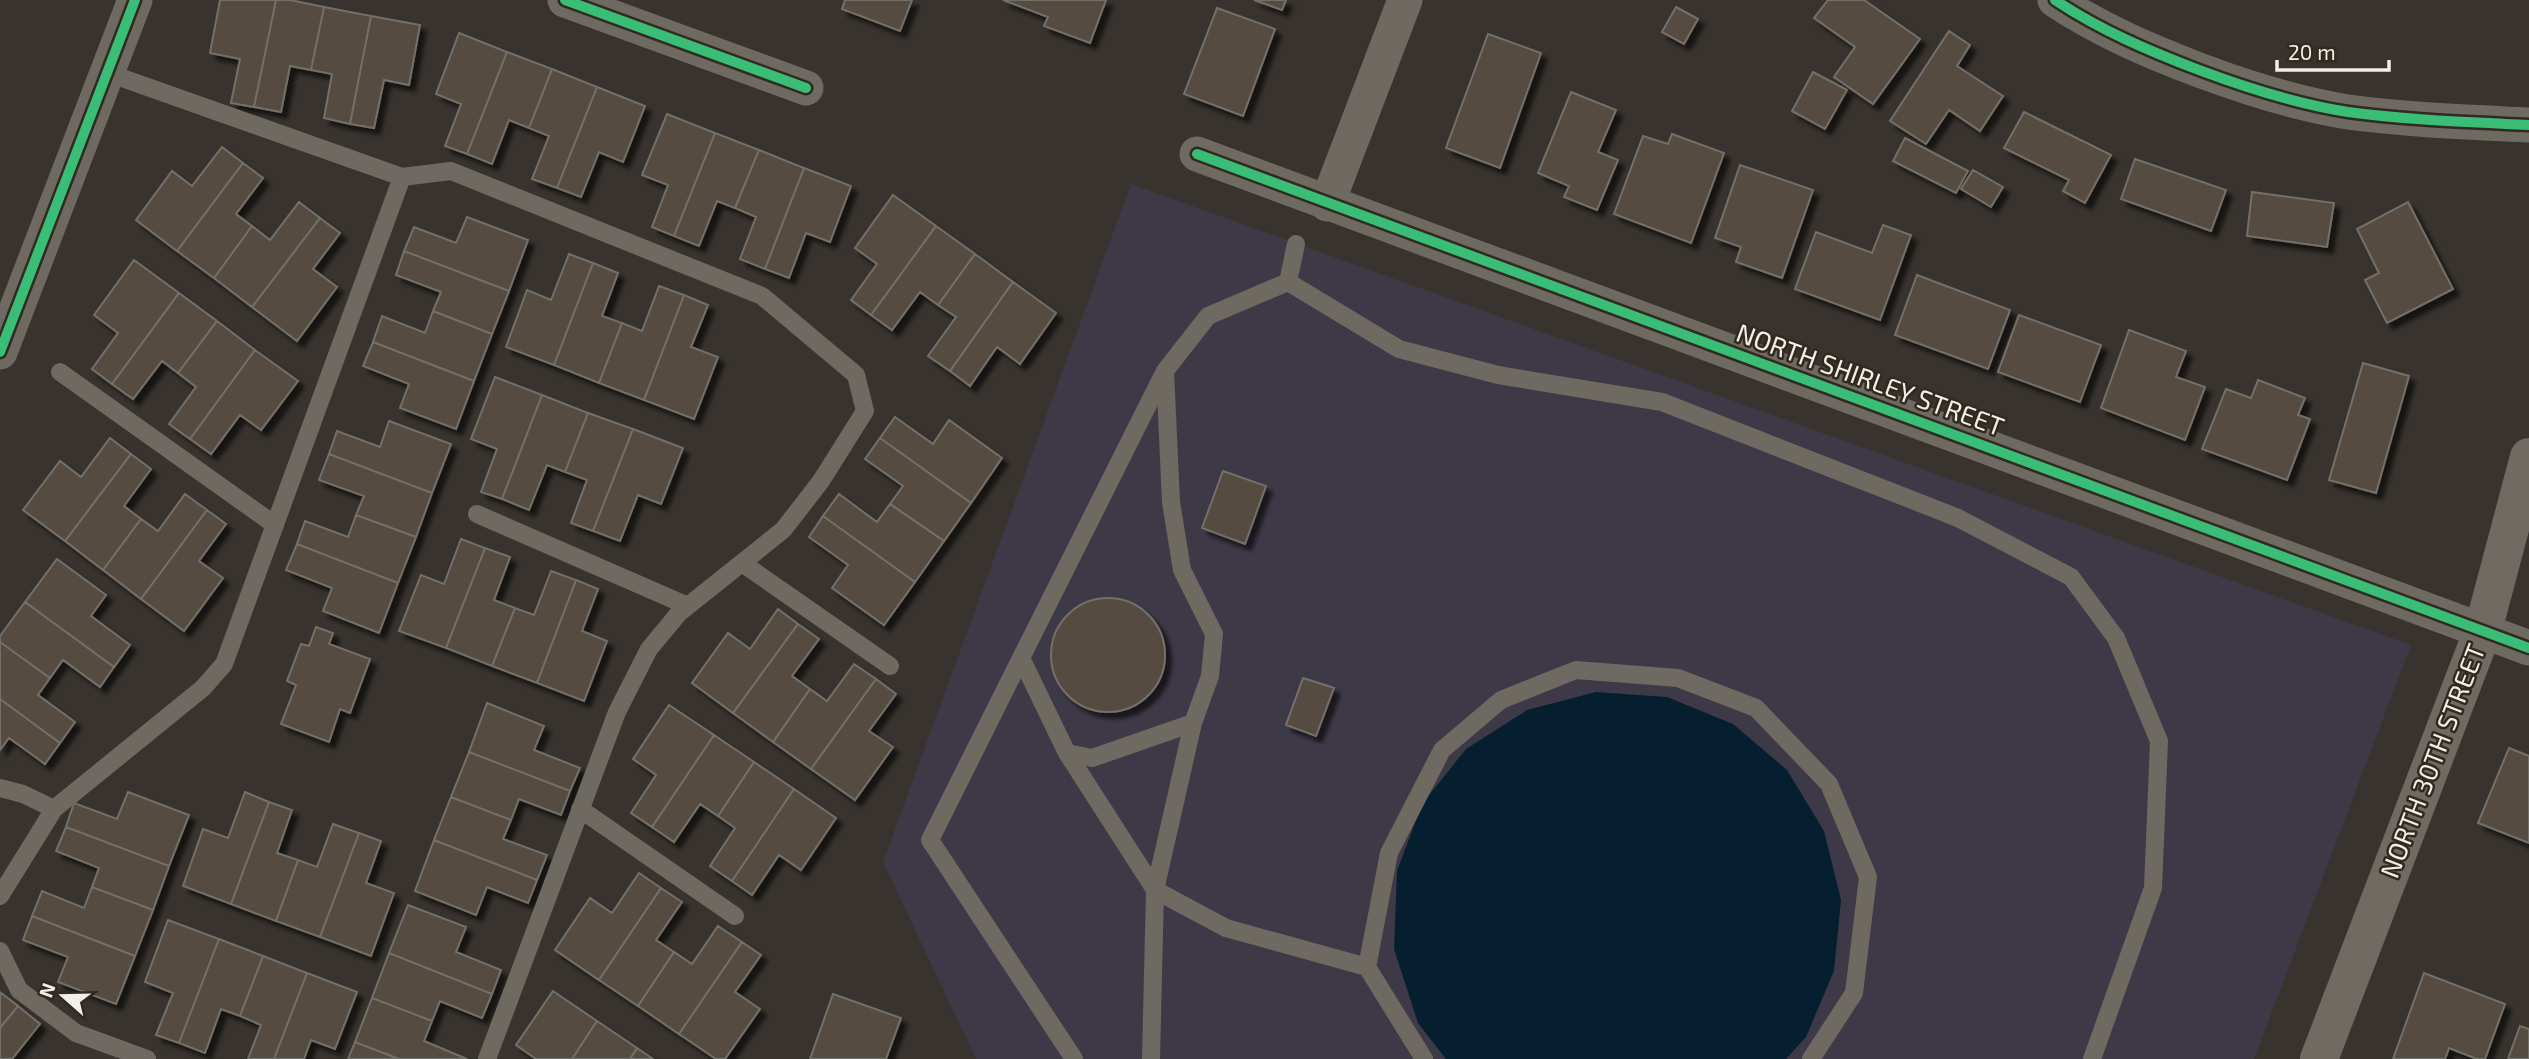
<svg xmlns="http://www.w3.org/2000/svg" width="2529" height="1059" font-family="'Exo 2',sans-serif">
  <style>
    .industrial { fill: #3e3947 }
    .water { fill: #051f31 }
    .building { fill: #544c3f; stroke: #736f6a; stroke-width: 2; filter: url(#shadow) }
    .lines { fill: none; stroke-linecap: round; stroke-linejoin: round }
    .lane { stroke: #6e6961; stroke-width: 18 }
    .street { stroke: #6e6961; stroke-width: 35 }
    .secondary { stroke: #706a62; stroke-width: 38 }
    .cycleway-casing { stroke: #312a21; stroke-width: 15 }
    .cycleway { stroke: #3abd76; stroke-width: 10 }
    .labels { text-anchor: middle; stroke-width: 5; stroke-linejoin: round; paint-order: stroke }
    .street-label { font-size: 26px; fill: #f2eee8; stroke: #312a21 }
  </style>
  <defs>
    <filter id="shadow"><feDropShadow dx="6" dy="6" stdDeviation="2" flood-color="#0009"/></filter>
  </defs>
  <rect width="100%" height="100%" fill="#38332e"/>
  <!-- industrial -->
  <path class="industrial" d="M 1131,184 L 2411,645 L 2254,1059 L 976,1059 L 883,862 Z"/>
  <!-- water -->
  <path class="water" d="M 1596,692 L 1667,697 L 1733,724 L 1787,770 L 1824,831 L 1841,900 L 1834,971 L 1806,1037 L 1786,1059 L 1446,1059 L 1418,1023 L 1394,949 L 1397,871 L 1422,804 L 1466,749 L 1527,710 Z"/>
  <!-- building -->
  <path class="building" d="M 220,0 L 276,0 L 254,107 L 231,103 L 240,59 L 210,53 Z
    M 276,0 L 290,0 L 324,7 L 311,70 L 290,66 L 281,112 L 254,107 Z
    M 845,0 L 912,0 L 900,31 L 842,9 Z
    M 1003,0 L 1106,0 L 1090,43 L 1044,26 L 1048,17 Z
    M 1254,0 L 1286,0 L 1282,10 Z
    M 1828,0 L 1864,0 L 1920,39 L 1873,104 L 1834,77 L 1855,47 L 1814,18 Z
    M 324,7 L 371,16 L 350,124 L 324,118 L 332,74 L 311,70 Z
    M 1676,7 L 1698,19 L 1684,44 L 1662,32 Z
    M 1217,8 L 1275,29 L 1243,116 L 1184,94 Z
    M 371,16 L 420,25 L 409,85 L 384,80 L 374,128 L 350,124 Z
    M 1949,31 L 1970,45 L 1957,66 L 2003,96 L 1980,131 L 1949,110 L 1926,144 L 1890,121 Z
    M 459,33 L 507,52 L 467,154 L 445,146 L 461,104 L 436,94 Z
    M 1488,34 L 1541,53 L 1500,168 L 1446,148 Z
    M 507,52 L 552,69 L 529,128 L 509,120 L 492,164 L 467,154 Z
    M 552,69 L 597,87 L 557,188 L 532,179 L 549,136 L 529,128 Z
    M 1813,72 L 1847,90 L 1825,129 L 1792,111 Z
    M 597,87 L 645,106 L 623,162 L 599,152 L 581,197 L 557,188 Z
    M 1571,92 L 1616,110 L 1598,152 L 1618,160 L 1597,210 L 1564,197 L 1569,186 L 1538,173 Z
    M 2024,112 L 2111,155 L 2085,203 L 2063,191 L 2069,180 L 2004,148 Z
    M 667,114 L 715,133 L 674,236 L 652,227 L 668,185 L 642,175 Z
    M 715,133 L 759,150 L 735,208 L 717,201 L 699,246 L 674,236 Z
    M 1672,134 L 1724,153 L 1691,243 L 1614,214 L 1643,136 L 1668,144 Z
    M 1905,138 L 1968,171 L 1956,193 L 1893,161 Z
    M 222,147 L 243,163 L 177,251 L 136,220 L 172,171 L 192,186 Z
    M 759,150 L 804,168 L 765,269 L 740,259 L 756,217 L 735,208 Z
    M 2135,159 L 2226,190 L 2211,231 L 2121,199 Z
    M 243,163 L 263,178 L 236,214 L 252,226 L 214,278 L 177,251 Z
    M 1740,165 L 1813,190 L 1782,278 L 1736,262 L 1741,247 L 1715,238 Z
    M 804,168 L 851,186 L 830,242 L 806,233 L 789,278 L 765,269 Z
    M 1973,170 L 2003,187 L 1991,207 L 1961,189 Z
    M 2252,192 L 2334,203 L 2327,247 L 2247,236 Z
    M 893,195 L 936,226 L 871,315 L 851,300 L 877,264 L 855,248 Z
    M 299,202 L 320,218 L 252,307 L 214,278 L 252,226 L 270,240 Z
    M 2408,202 L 2453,289 L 2387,323 L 2365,280 L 2379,273 L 2357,229 Z
    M 467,217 L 528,240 L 509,291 L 404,251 L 414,227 L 456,243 Z
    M 320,218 L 340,233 L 313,269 L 337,287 L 297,341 L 252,307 Z
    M 1883,225 L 1911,235 L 1880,320 L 1795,289 L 1816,232 L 1872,253 Z
    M 936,226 L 975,254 L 938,305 L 920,292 L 892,330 L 871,315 Z
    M 404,251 L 509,291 L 492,334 L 433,311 L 441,292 L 396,275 Z
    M 569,254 L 593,263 L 554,365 L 506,347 L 527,290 L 551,300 Z
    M 975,254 L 1013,282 L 950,371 L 928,356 L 956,317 L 938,305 Z
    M 134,260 L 179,293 L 112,384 L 92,369 L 118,333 L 94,315 Z
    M 593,263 L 618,273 L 602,316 L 622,323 L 599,383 L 554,365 Z
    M 1917,275 L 2010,310 L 1988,369 L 1895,335 Z
    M 1013,282 L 1056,313 L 1020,364 L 997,347 L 970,386 L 950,371 Z
    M 659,286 L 684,295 L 644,400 L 599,383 L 622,323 L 642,331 Z
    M 179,293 L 217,321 L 178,373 L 162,361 L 133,399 L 112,384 Z
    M 684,295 L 708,305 L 691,347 L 718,357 L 694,419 L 644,400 Z
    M 433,311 L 492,334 L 474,381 L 373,342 L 382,316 L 425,333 Z
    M 2019,315 L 2101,345 L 2080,402 L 1998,372 Z
    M 217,321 L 255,350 L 190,439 L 169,424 L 196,387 L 178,373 Z
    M 2129,330 L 2186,351 L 2176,377 L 2205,387 L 2185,440 L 2101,408 Z
    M 373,342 L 474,381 L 456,429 L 400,408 L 409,384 L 363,366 Z
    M 255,350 L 298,381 L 261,430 L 240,415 L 211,454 L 190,439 Z
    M 2363,363 L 2409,376 L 2376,493 L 2329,480 Z
    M 495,377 L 542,395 L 502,499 L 481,492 L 497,449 L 471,439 Z
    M 2258,380 L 2305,398 L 2298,415 L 2310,419 L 2287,480 L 2202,449 L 2226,389 L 2251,398 Z
    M 542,395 L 588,413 L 565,472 L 547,465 L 529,510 L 502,499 Z
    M 588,413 L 633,429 L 593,531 L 571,523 L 587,480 L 565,472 Z
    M 895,417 L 933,444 L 949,420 L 1002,458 L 971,503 L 880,438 Z
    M 389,421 L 451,444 L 432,493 L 329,454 L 337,431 L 380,447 Z
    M 633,429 L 683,448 L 661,504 L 638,495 L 620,541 L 593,531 Z
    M 110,438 L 131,454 L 65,541 L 23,510 L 60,461 L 81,477 Z
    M 880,438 L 971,503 L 944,541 L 890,504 L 903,486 L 865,459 Z
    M 131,454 L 151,469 L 124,506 L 141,519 L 103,570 L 65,541 Z
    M 329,454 L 432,493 L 416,537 L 356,515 L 364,496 L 319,480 Z
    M 1223,471 L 1266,486 L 1245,544 L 1202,528 Z
    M 185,494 L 207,510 L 141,599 L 103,570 L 141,519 L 158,531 Z
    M 839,494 L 877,522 L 890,504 L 944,541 L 915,582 L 823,516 Z
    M 207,510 L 226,524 L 199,561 L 223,578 L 184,631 L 141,599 Z
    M 356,515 L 416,537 L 398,583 L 297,544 L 305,521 L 348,537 Z
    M 823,516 L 915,582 L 884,625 L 832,588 L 848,565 L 809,537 Z
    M 461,539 L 485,548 L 446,648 L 399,631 L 421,575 L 444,584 Z
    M 297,544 L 398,583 L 379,633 L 323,611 L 332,588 L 286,570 Z
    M 485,548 L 510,557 L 494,600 L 515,608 L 492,666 L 446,648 Z
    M 57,559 L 106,595 L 91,616 L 130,645 L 114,667 L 25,602 Z
    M 551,571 L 576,580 L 537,683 L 492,666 L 515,608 L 534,615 Z
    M 576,580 L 598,589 L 582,631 L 607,641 L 584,701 L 537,683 Z
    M1051 655a57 57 0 1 1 114 0a57 57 0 1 1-114 0Z
    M 25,602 L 114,667 L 100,687 L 63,660 L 50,678 L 0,642 L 0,636 Z
    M 778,609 L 798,624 L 733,713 L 692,683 L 728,633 L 750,649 Z
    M 798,624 L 819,639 L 792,676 L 810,689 L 773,742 L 733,713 Z
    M 316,627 L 333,633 L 329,644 L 370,659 L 350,713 L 340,709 L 329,742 L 281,724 L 296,685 L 287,681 L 301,644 L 309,646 Z
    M 0,642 L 50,678 L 38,695 L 75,722 L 60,743 L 0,699 Z
    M 854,664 L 876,679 L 811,769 L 773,742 L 810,689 L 827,701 Z
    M 1303,678 L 1334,688 L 1316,736 L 1286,725 Z
    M 876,679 L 896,694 L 869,731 L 893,747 L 855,800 L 811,769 Z
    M 0,699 L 60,743 L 45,764 L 9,738 L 0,750 Z
    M 487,703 L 544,726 L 534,750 L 580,768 L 570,791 L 469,752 Z
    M 669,705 L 714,735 L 652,827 L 631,813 L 656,775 L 633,759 Z
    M 714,735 L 754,762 L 718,816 L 700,804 L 674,842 L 652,827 Z
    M 2509,748 L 2529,756 L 2529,843 L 2478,823 Z
    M 469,752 L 570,791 L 561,815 L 519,799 L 511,820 L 451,797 Z
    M 754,762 L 794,789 L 732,881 L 710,866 L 735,828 L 718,816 Z
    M 794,789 L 836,818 L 801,870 L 779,855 L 752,895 L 732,881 Z
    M 128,792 L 189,815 L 169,866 L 66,827 L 74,803 L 117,819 Z
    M 245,792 L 269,802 L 231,904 L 183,886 L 203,829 L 228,838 Z
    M 451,797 L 511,820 L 503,839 L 547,855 L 537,880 L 434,840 Z
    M 269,802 L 292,810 L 277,853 L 298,860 L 276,921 L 231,904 Z
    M 333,824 L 359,833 L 320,937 L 276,921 L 298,860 L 317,867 Z
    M 66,827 L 169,866 L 153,910 L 92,887 L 99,868 L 56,851 Z
    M 359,833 L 381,841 L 366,883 L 394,893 L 371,956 L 320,937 Z
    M 434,840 L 537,880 L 528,903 L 487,887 L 476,915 L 415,891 Z
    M 639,873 L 661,888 L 599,980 L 555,950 L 590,898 L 612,913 Z
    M 92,887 L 153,910 L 135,956 L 32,916 L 42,891 L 84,908 Z
    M 661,888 L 682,902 L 656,940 L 674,952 L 638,1006 L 599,980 Z
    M 408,905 L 466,927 L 456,952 L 501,970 L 492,994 L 389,953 Z
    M 32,916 L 135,956 L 116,1004 L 58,982 L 68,957 L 23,940 Z
    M 168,920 L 219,939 L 179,1043 L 156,1035 L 173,993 L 145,982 Z
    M 718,926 L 742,942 L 679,1034 L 638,1006 L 674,952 L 692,964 Z
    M 219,939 L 263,956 L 240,1016 L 221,1009 L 205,1053 L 179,1043 Z
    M 742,942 L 761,955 L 735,992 L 760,1009 L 725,1059 L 716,1059 L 679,1034 Z
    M 389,953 L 492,994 L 482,1018 L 440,1001 L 432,1021 L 372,998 Z
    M 263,956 L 307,973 L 274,1059 L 248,1059 L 261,1025 L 240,1016 Z
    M 307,973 L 357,992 L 335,1049 L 311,1040 L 304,1059 L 274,1059 Z
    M 2424,973 L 2505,1004 L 2485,1059 L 2477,1059 L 2449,1048 L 2445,1059 L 2393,1059 Z
    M 553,991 L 597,1021 L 572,1059 L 536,1059 L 516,1045 Z
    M 0,992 L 18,1006 L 0,1028 Z
    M 833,994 L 901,1018 L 886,1059 L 810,1059 Z
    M 372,998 L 432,1021 L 424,1041 L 467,1059 L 399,1059 L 355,1042 Z
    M 18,1006 L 40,1024 L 12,1059 L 0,1059 L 0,1028 Z
    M 597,1021 L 637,1048 L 630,1059 L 572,1059 Z
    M 2520,1026 L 2529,1029 L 2529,1059 L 2508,1059 Z
    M 355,1042 L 399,1059 L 348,1059 Z
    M 637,1048 L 653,1059 L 630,1059 Z"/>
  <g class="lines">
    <!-- lane -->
    <path class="lane" d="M 108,73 L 402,177
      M 1288,282 L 1399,349 L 1498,375 L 1662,402 L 1958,518 L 2071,577 L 2116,638 L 2159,741 L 2153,888 L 2092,1059
      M 1165,371 L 1021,658 L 1067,753 L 1092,758 L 1193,723 L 1210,676 L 1214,634 L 1182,570 L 1171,502 L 1165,371 L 1208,316 L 1288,282 L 1296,244
      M 60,372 L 275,525
      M 477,514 L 688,606
      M 742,563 L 890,666
      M 1021,658 L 930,840 L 1074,1059
      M 1067,753 L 1155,890 L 1193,723
      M 0,788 L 23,794 L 54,809
      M 580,809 L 735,916
      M 0,896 L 54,809 L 203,688 L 224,664 L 402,177 L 451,171 L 762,296 L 856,375 L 865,411 L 821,481 L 783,530 L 679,613 L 649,649 L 617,712 L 487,1059
      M 0,951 L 19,990 L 76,1033 L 147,1059
      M 1151,1059 L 1155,890 L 1226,928 L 1367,967
      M 1424,1059 L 1367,967 L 1389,853 L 1442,750 L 1501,700 L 1576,670 L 1678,678 L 1756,708 L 1829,784 L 1868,877 L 1854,993 L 1811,1059"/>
    <!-- street -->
    <path class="street" d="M 565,0 L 806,88
      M 2055,0 C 2100,30 2149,51 2199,70 C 2247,88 2297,104 2348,112 C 2407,120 2469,122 2529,125
      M 1197,154 L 2529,648
      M 1327,204 L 1405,0
      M 0,352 L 135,0"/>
    <!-- secondary -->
    <path class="secondary" d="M 2319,1059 L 2483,630 L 2529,457"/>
    <!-- cycleway casing -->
    <g class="cycleway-casing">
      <path id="cycleway" d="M 565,0 L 806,88
        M 2055,0 C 2100,30 2149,51 2199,70 C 2247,88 2297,104 2348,112 C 2407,120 2469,122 2529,125
        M 1197,154 L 2529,648
        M 0,352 L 135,0"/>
    </g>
    <!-- cycleway -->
    <use href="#cycleway" class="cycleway"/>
  </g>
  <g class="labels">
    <!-- street labels -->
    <g class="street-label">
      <text transform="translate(1870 380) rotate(20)" y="9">NORTH SHIRLEY STREET</text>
      <text transform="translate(2433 761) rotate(-69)" y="9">NORTH 30TH STREET</text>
    </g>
  </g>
  <!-- north arrow -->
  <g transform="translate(63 996) rotate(290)" stroke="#312a21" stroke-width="5" paint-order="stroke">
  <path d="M0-5L12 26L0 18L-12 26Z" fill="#f2eee8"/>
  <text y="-10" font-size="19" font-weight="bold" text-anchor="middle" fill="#f2eee8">N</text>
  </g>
  <!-- scale -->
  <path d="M2277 60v10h112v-10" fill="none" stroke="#f2eee8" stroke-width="3.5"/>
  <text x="2288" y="60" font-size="21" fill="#f2eee8" stroke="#312a21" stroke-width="5" paint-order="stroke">20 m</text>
</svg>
